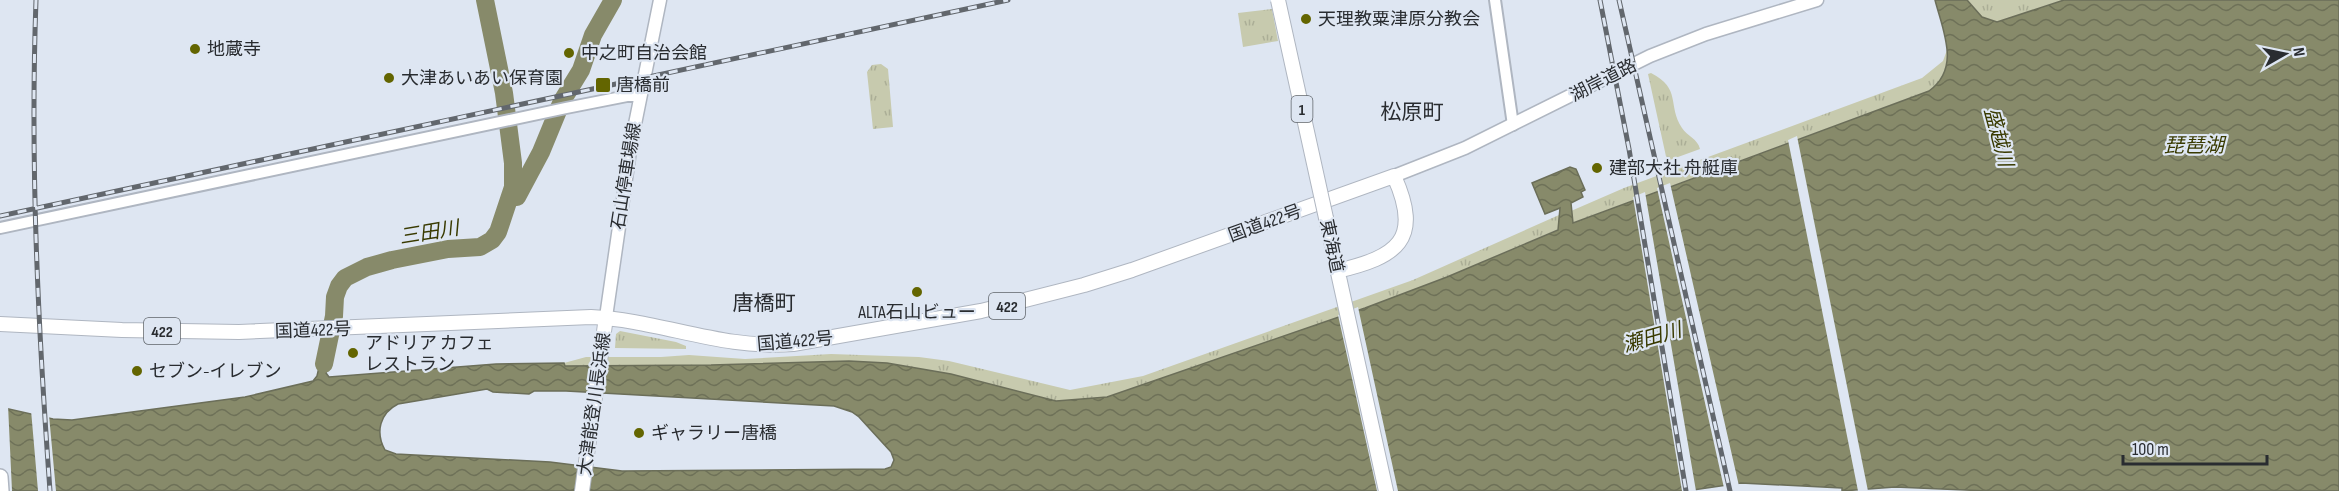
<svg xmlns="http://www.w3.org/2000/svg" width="2339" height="491" font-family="'Sofia Sans Condensed','Noto Sans JP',sans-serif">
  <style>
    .park { fill: url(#park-tufts) }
    .water { fill: url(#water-waves); stroke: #6b6e59; stroke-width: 1.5; fill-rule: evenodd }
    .pier { fill: #dee6f2 }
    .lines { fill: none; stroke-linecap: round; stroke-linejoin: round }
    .river { stroke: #878a6a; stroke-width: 18 }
    .tertiary-casing { stroke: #afb6c1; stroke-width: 14 }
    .secondary-casing { stroke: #afb6c1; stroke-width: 15 }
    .primary-casing { stroke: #afb6c1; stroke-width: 16 }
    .trunk-casing { stroke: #afb6c1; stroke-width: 16 }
    .motorway-casing { stroke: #afb6c1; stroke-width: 18 }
    .tertiary { stroke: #fff; stroke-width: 10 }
    .secondary { stroke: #fff; stroke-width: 12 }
    .primary { stroke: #fff; stroke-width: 14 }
    .trunk { stroke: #fff; stroke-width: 14 }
    .motorway { stroke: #fff; stroke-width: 15 }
    .rail-casing { stroke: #62676d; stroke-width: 5 }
    .rail { stroke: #dee6f2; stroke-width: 3; stroke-dasharray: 9; stroke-linecap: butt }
    .trunk-bridge-casing { stroke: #afb6c1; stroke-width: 16; stroke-linecap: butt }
    .trunk-bridge { stroke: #fff; stroke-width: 14 }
    .poi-dot { fill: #636500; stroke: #dee6f2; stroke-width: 2 }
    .labels { text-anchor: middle; stroke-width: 4.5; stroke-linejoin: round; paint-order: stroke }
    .shield { fill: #dee6f2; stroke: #5f646a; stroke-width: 1.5 }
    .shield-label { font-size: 16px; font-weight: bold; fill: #292c30 }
    .poi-label { font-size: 18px; fill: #292c30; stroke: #dee6f2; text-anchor: start }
    .street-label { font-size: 18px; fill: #292c30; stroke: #dee6f2 }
    .water-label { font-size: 20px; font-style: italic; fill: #393a00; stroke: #dee6f2 }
    .quarter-label { font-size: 21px; fill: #292c30; stroke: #dee6f2 }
  </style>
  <defs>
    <pattern id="park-tufts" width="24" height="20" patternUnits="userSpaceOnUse" patternTransform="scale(1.5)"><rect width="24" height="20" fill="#c7caae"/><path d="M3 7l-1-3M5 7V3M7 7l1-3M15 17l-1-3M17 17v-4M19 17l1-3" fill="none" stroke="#abae96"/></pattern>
    <pattern id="water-waves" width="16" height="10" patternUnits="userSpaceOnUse" patternTransform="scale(1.5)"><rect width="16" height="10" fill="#878a6a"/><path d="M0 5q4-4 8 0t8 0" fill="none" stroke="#6e7158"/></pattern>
  </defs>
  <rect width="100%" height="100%" fill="#dee6f2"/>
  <!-- park -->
  <path class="park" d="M 1967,0 L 2064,0 L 1997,22 L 1982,17 Z
    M 1272,9 L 1278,41 L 1243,47 L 1238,13 Z
    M 1947,50 C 1953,65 1942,82 1929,91 L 1572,223 L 1571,211 L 1624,188 L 1922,78 L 1943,61 Z
    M 881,64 L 888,69 L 893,127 L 873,129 L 867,72 L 872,65 Z
    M 1651,73 C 1682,89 1667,105 1682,128 C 1687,136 1698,139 1700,149 L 1667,161 L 1648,74 Z
    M 1559,215 L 1559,229 L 1447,277 L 1328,322 L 1107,397 L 1056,401 L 951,374 L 887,363 L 849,361 L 711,365 L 565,366 L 564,363 L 586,357 L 661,357 L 689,355 L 745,359 L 831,354 L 919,357 L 949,361 L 1070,390 L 1143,376 L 1413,280 Z
    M 620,331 L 676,342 L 686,346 L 686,349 L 615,348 L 616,334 Z"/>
  <!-- water -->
  <path class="water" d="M 1935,0 L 1967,0 L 1982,17 L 1997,22 L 2064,0 L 2339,0 L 2339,491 L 1988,491 L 1895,487 L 1842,491 L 1842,488 L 1741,483 L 1686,491 L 0,491 L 0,407 L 53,419 L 72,420 L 245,397 L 313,381 L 317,376 L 325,341 L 334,340 L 326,373 L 329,377 L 496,364 L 564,363 L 565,366 L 711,365 L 849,361 L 887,363 L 951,374 L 1056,401 L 1107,397 L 1365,308 L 1447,277 L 1558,230 L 1560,208 L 1545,214 L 1532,183 L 1570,167 L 1576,169 L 1585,190 L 1581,192 L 1583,197 L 1571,203 L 1573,223 L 1929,91 C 1961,68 1943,31 1935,0 ZM 487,389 L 493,392 L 529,394 L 534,391 L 566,391 L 834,406 L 852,412 L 859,417 L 891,452 L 894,460 L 891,467 L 885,469 L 622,471 L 550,462 L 396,454 L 385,450 C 375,432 380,413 398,404 Z"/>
  <!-- pier -->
  <path class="pier" d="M 1797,136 L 1868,491 L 1858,491 L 1788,140 Z
    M 1670,183 L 1739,486 L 1724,488 L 1657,188 Z
    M 1645,192 L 1696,491 L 1682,491 L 1633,197 Z
    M 1358,307 L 1398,491 L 1377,491 L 1338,315 Z
    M 0,404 L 8,405 L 12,491 L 0,491 Z
    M 31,410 L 49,415 L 56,491 L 38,491 Z"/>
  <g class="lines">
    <!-- river -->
    <path class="river" d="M 517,197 L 541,152 L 562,101 L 581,70 L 593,35 L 613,0
      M 324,364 L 334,316 L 335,297 L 339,286 L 345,278 L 367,267 L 392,260 L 448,249 L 480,247 L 492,240 L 498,232 L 513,187 L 513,163 L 504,93 L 485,0"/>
    <!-- tertiary casing -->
    <g class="tertiary-casing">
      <path id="tertiary" d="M 1495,0 L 1513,125
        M 0,228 L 566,108 L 627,96 L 639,96"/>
    </g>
    <!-- secondary casing -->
    <g class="secondary-casing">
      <path id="secondary" d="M 1394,176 L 1465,148 L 1650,56 L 1706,34 L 1817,0
        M 606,317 L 631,144 L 660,0"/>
    </g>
    <!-- primary casing -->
    <g class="primary-casing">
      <path id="primary" d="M 582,491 L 606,317"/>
    </g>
    <!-- trunk casing -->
    <g class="trunk-casing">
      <path id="trunk" d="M 1326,218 L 1386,491
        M 0,324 L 122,330 L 239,332 L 591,317 C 660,320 722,350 793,344 L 981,311 L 1084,285 L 1132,270 L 1394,176 C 1423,240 1397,257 1337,271"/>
    </g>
    <!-- motorway casing -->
    <g class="motorway-casing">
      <path id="motorway" d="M 0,477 L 1,491"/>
    </g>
    <!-- tertiary -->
    <use href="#tertiary" class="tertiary"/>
    <!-- secondary -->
    <use href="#secondary" class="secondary"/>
    <!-- primary -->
    <use href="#primary" class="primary"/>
    <!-- trunk -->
    <use href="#trunk" class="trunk"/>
    <!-- motorway -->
    <use href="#motorway" class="motorway"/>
    <!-- rail casing -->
    <g class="rail-casing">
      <path id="rail" d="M 36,0 C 30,164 38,327 50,491
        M 1600,0 L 1629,149 L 1686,491
        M 1619,0 L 1730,491
        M 0,216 L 1008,0"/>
    </g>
    <!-- rail -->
    <use href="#rail" class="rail"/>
    <!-- trunk-bridge casing -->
    <g class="trunk-bridge-casing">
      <path id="trunk-bridge" d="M 1278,0 L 1326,218"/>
    </g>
    <!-- trunk-bridge -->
    <use href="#trunk-bridge" class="trunk-bridge"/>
  </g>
  <!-- markers -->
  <g class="poi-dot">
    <circle cx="1306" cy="19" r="6"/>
    <circle cx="195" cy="49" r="6"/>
    <circle cx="569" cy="53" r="6"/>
    <circle cx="389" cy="78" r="6"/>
    <rect x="595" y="77" width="16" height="16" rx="3"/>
    <circle cx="1597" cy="168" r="6"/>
    <circle cx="917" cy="292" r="6"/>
    <circle cx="353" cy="353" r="6"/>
    <circle cx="137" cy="371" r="6"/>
    <circle cx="639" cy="433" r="6"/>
  </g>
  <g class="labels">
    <!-- shield labels -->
    <g class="shield">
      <rect x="1291.5" y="96" width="21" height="26" rx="4.5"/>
      <rect x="989" y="293" width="36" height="26" rx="4.5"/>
      <rect x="144" y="318" width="36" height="26" rx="4.5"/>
    </g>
    <g class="shield-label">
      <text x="1302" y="115">1</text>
      <text x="1007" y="312">422</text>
      <text x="162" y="337">422</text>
    </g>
    <!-- poi labels -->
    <g class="poi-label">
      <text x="1318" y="25">天理教粟津原分教会</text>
      <text x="207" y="55">地蔵寺</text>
      <text x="581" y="59">中之町自治会館</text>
      <text x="401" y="84">大津あいあい保育園</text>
      <text x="616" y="91">唐橋前</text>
      <text x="1609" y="174">建部大社 舟艇庫</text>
      <text x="917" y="318" text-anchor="middle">ALTA石山ビュー</text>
      <text x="365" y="349">アドリア カフェ<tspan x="365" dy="21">レストラン</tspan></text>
      <text x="149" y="377">セブン-イレブン</text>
      <text x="651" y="439">ギャラリー唐橋</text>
    </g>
    <!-- street labels -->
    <g class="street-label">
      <text transform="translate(1603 80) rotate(-27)" y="6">湖岸道路</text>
      <text transform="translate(626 176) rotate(-81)" y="6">石山停車場線</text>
      <text transform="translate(1265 223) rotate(-20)" y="6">国道422号</text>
      <text transform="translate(1332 246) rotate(78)" y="6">東海道</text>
      <text transform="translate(313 330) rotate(-2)" y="6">国道422号</text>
      <text transform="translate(795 341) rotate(-5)" y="6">国道422号</text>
      <text transform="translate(594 404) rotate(-82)" y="6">大津能登川長浜線</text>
    </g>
    <!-- water labels -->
    <g class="water-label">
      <text transform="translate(1999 137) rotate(75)" y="7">盛越川</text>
      <text x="2194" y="152">琵琶湖</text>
      <text transform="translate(429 232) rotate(-9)" y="7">三田川</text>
      <text transform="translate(1652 337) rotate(-16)" y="7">瀬田川</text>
    </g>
    <!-- quarter labels -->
    <g class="quarter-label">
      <text x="1412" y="119">松原町</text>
      <text x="764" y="310">唐橋町</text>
    </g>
  </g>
  <!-- north arrow -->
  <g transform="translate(2285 54) rotate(81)" stroke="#dee6f2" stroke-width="4.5" paint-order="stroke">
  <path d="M0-4.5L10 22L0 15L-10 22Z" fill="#292c30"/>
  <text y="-9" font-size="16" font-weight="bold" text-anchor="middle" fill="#292c30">N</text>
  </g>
  <!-- scale -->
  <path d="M2123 455v9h144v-9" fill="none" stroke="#292c30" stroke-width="3"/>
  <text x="2132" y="455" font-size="18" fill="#292c30" stroke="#dee6f2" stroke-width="4.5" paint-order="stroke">100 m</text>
</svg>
